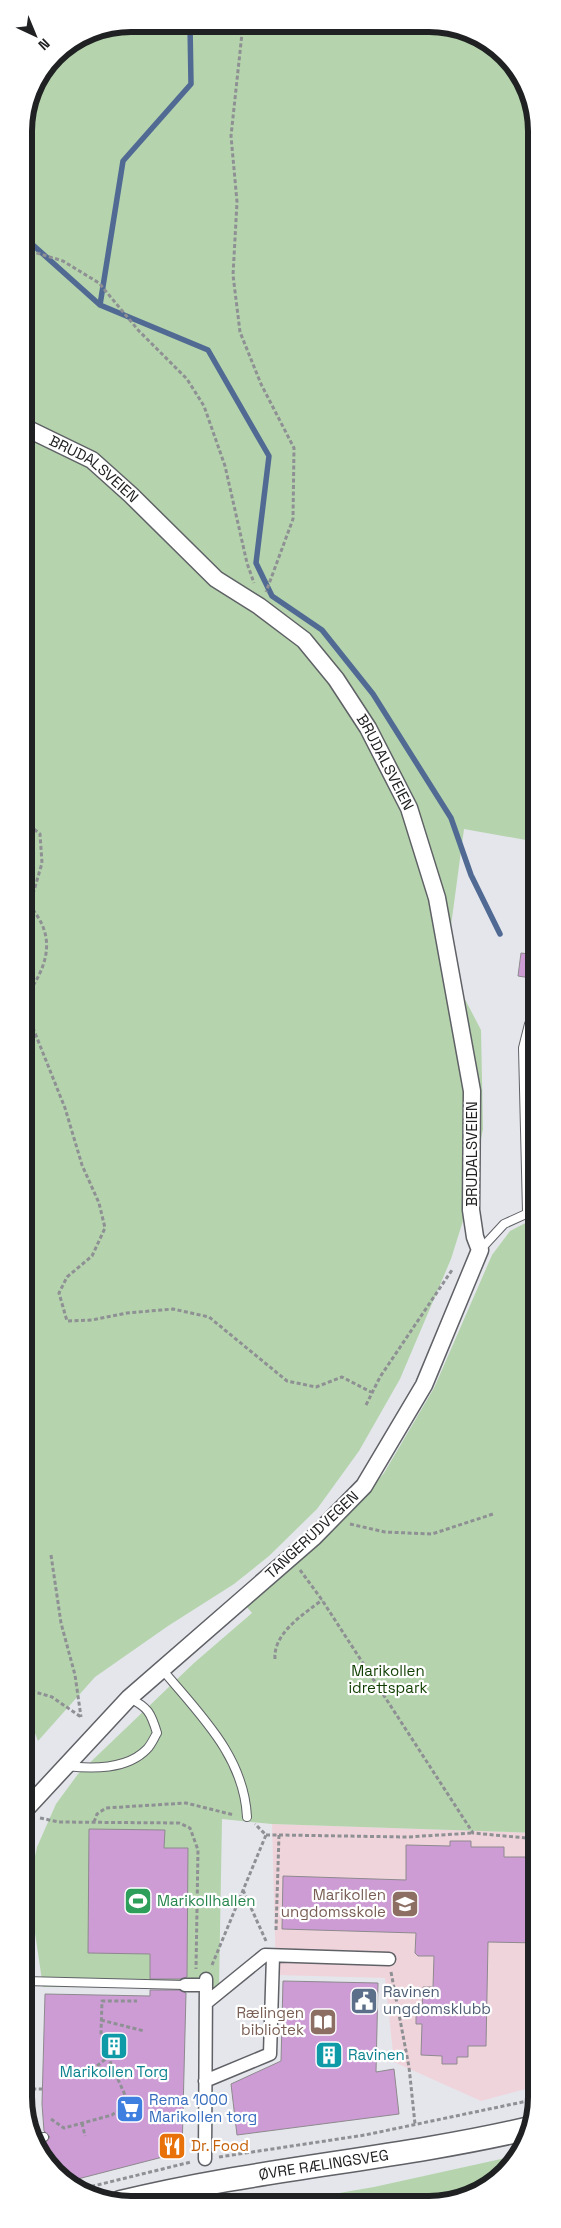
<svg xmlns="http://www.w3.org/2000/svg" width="561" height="2228" font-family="'Space Grotesk',sans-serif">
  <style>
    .education { fill: #efd5db }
    .green { fill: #b5d4ad }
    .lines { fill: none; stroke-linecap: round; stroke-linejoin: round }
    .stream { stroke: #516a93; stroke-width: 5.5 }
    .building { fill: #cd9cd5; stroke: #8e898e }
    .service-casing { stroke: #5f6166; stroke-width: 10 }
    .pedestrian-casing { stroke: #5f6166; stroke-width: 15 }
    .minor-casing { stroke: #5f6166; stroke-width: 19 }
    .tertiary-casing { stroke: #5f6166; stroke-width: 22 }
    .secondary-casing { stroke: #5f6166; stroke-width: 25 }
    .path { stroke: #8e9094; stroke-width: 3; stroke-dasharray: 4 2.5; stroke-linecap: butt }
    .service { stroke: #fff; stroke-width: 8 }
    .pedestrian { stroke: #fff; stroke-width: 12 }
    .minor { stroke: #fff; stroke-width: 16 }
    .tertiary { stroke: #fff; stroke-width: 20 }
    .secondary { stroke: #fff; stroke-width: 22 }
    .labels { text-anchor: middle; stroke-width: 4.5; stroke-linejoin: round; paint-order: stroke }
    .street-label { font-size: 15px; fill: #202123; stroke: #fff }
    .park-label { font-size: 15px; fill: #103e00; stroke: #fff }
    .education-label { font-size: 15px; fill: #785e54; stroke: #fff; text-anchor: end }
    .leisure-label { font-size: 15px; fill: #27864d; stroke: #fff; text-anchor: start }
    .service-label { font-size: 15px; fill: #4e5e75; stroke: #fff; text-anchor: start }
    .culture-label { font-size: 15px; fill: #0d838f; stroke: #fff; text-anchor: start }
    .shop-label { font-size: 15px; fill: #366cbe; stroke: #fff; text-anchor: start }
    .food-label { font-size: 15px; fill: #c56008; stroke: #fff; text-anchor: start }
    .rim { fill: none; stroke: #202123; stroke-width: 6 }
  </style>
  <rect width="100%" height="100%" fill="#e4e6ec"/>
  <!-- education -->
  <path class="education" d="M 272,1824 L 537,1833 L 537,2086 L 481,2101 L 394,2062 L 385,1978 L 276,1975 Z"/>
  <!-- green -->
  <path class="green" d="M 132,24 L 451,26 L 510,60 L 536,117 L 537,842 L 464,829 L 446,963 L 481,1030 L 483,1129 L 467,1208 L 451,1259 L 400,1379 L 359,1451 L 317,1509 L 269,1556 L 234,1584 L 168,1626 L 95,1677 L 38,1741 L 25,1707 L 24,125 L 32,90 L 56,55 L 91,32 Z
    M 537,1217 L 537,1833 L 272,1824 L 222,1819 L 219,1988 L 43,1987 L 32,1913 L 30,1879 L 37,1847 L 56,1804 L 78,1774 L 194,1663 L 252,1613 L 246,1606 L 351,1512 L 384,1473 L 434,1388 L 492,1255 L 510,1231 Z
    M 515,2156 L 510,2168 L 483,2190 L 444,2203 L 281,2203 L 374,2187 Z"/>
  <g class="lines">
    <!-- stream -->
    <path class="stream" d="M 24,237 L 100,305 L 208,350 L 269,456 L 256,563 L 272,596 L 322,630 L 373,694 L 451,818 L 471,875 L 500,934
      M 100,305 L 123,161 L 191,84 L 190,24"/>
  </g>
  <!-- building -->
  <path class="building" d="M 521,953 L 537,955 L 537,979 L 518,976 Z
    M 89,1829 L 165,1830 L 164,1848 L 188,1848 L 187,1977 L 180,1979 L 150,1979 L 150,1954 L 88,1953 Z
    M 450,1841 L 471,1841 L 471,1847 L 504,1847 L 504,1857 L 537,1857 L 537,1943 L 488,1942 L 486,2046 L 468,2046 L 468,2057 L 457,2057 L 457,2064 L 442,2064 L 442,2056 L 421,2055 L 422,2024 L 416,2024 L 416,2009 L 422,2009 L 423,1987 L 433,1987 L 434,1956 L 418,1956 L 415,1953 L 416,1933 L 282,1929 L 283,1876 L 406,1880 L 406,1845 L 450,1846 Z
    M 283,1981 L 378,1983 L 376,2072 L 394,2069 L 399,2114 L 237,2135 L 231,2084 L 281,2061 Z
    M 150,1990 L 179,1990 L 186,1993 L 182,2152 L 70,2181 L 55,2172 L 45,2146 L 45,2143 L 50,2137 L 44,2131 L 42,2104 L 45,1994 L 150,1996 Z"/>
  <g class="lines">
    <!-- service casing -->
    <g class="service-casing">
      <path id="service" d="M 527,1212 L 523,1048 L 529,1024 L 537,1015
        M 480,1250 L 504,1224 L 537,1209
        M 161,1668 C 198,1713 244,1755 247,1817
        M 66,1766 C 92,1769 127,1770 147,1749 C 151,1745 154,1738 157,1733 C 151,1713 148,1707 129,1698
        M 25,1981 L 185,1985
        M 38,2138 L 44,2137"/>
    </g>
    <!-- pedestrian casing -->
    <g class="pedestrian-casing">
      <path id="pedestrian" d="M 185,1985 L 206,1985
        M 206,2003 L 265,1955 L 389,1959
        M 205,2081 L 270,2054 L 273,1956
        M 205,2159 L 206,1979"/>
    </g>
    <!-- minor casing -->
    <g class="minor-casing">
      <g id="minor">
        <path id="s1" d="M 24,427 L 92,460 L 131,495 L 216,579 L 259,606 L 304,640 L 336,679 L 368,728 L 409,808 L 437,898 L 472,1091 L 471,1210 L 475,1237 L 480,1250 L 424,1385 L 364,1486 L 314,1537 L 129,1698 L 25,1810"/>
        <path d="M 25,1978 L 25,1982"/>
      </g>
    </g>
    <!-- tertiary casing -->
    <g class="tertiary-casing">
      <path id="tertiary" d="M 203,2184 L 204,2202"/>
    </g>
    <!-- secondary casing -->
    <g class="secondary-casing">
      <g id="secondary">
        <path id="s2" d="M 121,2202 C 255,2169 392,2160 526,2129"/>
      </g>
    </g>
    <!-- path -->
    <path class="path" d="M 243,24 L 231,136 L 237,202 L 233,275 L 240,332 L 261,384 L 294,448 L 293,519 L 266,592
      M 24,249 L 63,261 L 99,283 L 139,331 L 187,379 L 204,406 L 225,466 L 247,563 L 254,583
      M 24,821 L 40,834 L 42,863 L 33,894 L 24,895
      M 24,900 C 58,933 50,964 24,999
      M 24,1019 L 31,1023 L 65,1108 L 82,1165 L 99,1203 L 105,1228 L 92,1256 L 67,1277 L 59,1293 L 67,1321 L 92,1320 L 127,1313 L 173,1309 L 209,1317 L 287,1381 L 316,1387 L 342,1377 L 371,1392
      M 366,1405 L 380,1377 L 452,1270
      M 350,1524 L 385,1532 L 432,1534 L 493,1514
      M 51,1555 L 61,1623 L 75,1675 L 81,1717
      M 300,1570 L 322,1600 L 473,1833 L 537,1839
      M 275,1659 C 273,1633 304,1614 322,1600
      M 25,1689 L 52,1697 L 81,1717
      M 40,1818 L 59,1822 L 179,1823 L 190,1828 L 198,1850 L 196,1969
      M 94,1822 L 97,1814 L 106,1808 L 186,1803 L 234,1815
      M 266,1835 L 279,1835 L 276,1930
      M 279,1835 L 407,1837 L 473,1833
      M 243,1890 L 266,1941
      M 212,1965 L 266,1835 L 255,1824
      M 391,1972 L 409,2067 L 415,2124
      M 101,2020 L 144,2031
      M 97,2066 L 108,2057
      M 26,2113 L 30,2109 L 32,2089 L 42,2089
      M 51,2119 L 64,2128 L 112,2115 L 121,2108 L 125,2095 L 108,2057 L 101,2033 L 102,2001 L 137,2001
      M 82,2123 L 85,2136
      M 219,2157 L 365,2135 L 537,2099
      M 85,2188 L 191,2162
      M 274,2203 L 280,2201 L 296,2203"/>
    <!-- service -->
    <use href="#service" class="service"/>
    <!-- pedestrian -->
    <use href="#pedestrian" class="pedestrian"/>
    <!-- minor -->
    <use href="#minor" class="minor"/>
    <!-- tertiary -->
    <use href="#tertiary" class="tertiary"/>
    <!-- secondary -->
    <use href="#secondary" class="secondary"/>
  </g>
  <!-- icons -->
  <defs>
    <g id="stadium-square" transform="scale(1.4375)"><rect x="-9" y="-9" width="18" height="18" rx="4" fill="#2e9e5b" stroke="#fff"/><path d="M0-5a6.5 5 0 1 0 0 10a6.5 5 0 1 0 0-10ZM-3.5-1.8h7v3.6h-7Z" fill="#fff"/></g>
    <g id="school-square" transform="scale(1.4375)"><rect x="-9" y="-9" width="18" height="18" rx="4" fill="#8d6e63" stroke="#fff"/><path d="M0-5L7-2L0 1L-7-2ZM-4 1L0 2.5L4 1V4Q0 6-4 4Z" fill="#fff"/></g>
    <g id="civic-square" transform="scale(1.4375)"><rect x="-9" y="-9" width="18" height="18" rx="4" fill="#5c6f8a" stroke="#fff"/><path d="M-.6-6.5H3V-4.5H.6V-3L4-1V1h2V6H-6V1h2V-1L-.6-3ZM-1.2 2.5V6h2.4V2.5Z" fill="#fff"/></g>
    <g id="library-square" transform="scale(1.4375)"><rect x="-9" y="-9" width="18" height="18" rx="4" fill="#8d6e63" stroke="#fff"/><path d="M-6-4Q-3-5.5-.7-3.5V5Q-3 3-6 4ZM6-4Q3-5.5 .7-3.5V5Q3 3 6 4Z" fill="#fff"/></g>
    <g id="building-square" transform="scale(1.4375)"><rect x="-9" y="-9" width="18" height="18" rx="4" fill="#0f9aa8" stroke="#fff"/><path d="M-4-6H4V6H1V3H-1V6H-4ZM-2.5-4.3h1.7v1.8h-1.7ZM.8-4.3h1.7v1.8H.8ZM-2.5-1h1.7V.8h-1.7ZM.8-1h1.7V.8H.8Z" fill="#fff"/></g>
    <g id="supermarket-square" transform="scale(1.4375)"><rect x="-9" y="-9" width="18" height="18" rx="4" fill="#3f7fe0" stroke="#fff"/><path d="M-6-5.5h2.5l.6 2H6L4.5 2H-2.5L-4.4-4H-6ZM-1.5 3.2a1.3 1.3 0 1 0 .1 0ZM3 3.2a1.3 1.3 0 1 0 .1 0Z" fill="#fff"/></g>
    <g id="restaurant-square" transform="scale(1.4375)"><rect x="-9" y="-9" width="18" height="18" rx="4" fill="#e8710a" stroke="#fff"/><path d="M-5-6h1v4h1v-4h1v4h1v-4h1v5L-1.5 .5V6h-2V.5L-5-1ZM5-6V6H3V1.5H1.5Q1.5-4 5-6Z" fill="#fff"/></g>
  </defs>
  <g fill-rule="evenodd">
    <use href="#stadium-square" x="138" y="1901"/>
    <use href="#school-square" x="405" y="1904"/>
    <use href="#civic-square" x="364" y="2001"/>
    <use href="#library-square" x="323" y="2022"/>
    <use href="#building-square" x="114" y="2046"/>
    <use href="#building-square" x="329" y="2055"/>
    <use href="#supermarket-square" x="130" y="2109"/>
    <use href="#restaurant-square" x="172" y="2146"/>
  </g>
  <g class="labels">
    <!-- street labels -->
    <g class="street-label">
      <text dy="5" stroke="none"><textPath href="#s1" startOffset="82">BRUDALSVEIEN</textPath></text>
      <text dy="5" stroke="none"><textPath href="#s1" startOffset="502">BRUDALSVEIEN</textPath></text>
      <text transform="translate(472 1154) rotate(-90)" y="5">BRUDALSVEIEN</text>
      <text transform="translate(312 1535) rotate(-43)" y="5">TANGERUDVEGEN</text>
      <text dy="5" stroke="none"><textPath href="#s2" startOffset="206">ØVRE RÆLINGSVEG</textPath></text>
    </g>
    <!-- park labels -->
    <g class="park-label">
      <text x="388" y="1676">Marikollen<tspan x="388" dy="17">idrettspark</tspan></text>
    </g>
    <!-- education labels -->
    <g class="education-label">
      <text x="386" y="1900">Marikollen<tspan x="386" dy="17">ungdomsskole</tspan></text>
      <text x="304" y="2018">Rælingen<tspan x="304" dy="17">bibliotek</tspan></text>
    </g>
    <!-- leisure labels -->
    <g class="leisure-label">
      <text x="157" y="1906">Marikollhallen</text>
    </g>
    <!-- service labels -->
    <g class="service-label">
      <text x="383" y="1997">Ravinen<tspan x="383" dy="17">ungdomsklubb</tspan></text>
    </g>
    <!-- culture labels -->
    <g class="culture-label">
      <text x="348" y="2060">Ravinen</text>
      <text x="114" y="2077" text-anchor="middle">Marikollen Torg</text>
    </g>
    <!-- shop labels -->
    <g class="shop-label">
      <text x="149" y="2105">Rema 1000<tspan x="149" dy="17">Marikollen torg</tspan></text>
    </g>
    <!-- food labels -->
    <g class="food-label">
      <text x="191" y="2151">Dr. Food</text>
    </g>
  </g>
  <!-- crop -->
  <path d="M0 0H561V2228H0ZM131 32H429A99 99 0 0 1 528 131V2097A99 99 0 0 1 429 2196H131A99 99 0 0 1 32 2097V131A99 99 0 0 1 131 32Z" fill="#fff" fill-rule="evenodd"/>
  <path class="rim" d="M131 32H429A99 99 0 0 1 528 131V2097A99 99 0 0 1 429 2196H131A99 99 0 0 1 32 2097V131A99 99 0 0 1 131 32Z"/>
  <!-- north arrow -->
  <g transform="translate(35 35) rotate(136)" stroke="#ffffff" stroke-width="4" paint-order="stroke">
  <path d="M0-4L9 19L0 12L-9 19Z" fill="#202123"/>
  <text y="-8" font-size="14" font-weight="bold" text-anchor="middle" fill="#202123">N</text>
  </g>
</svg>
